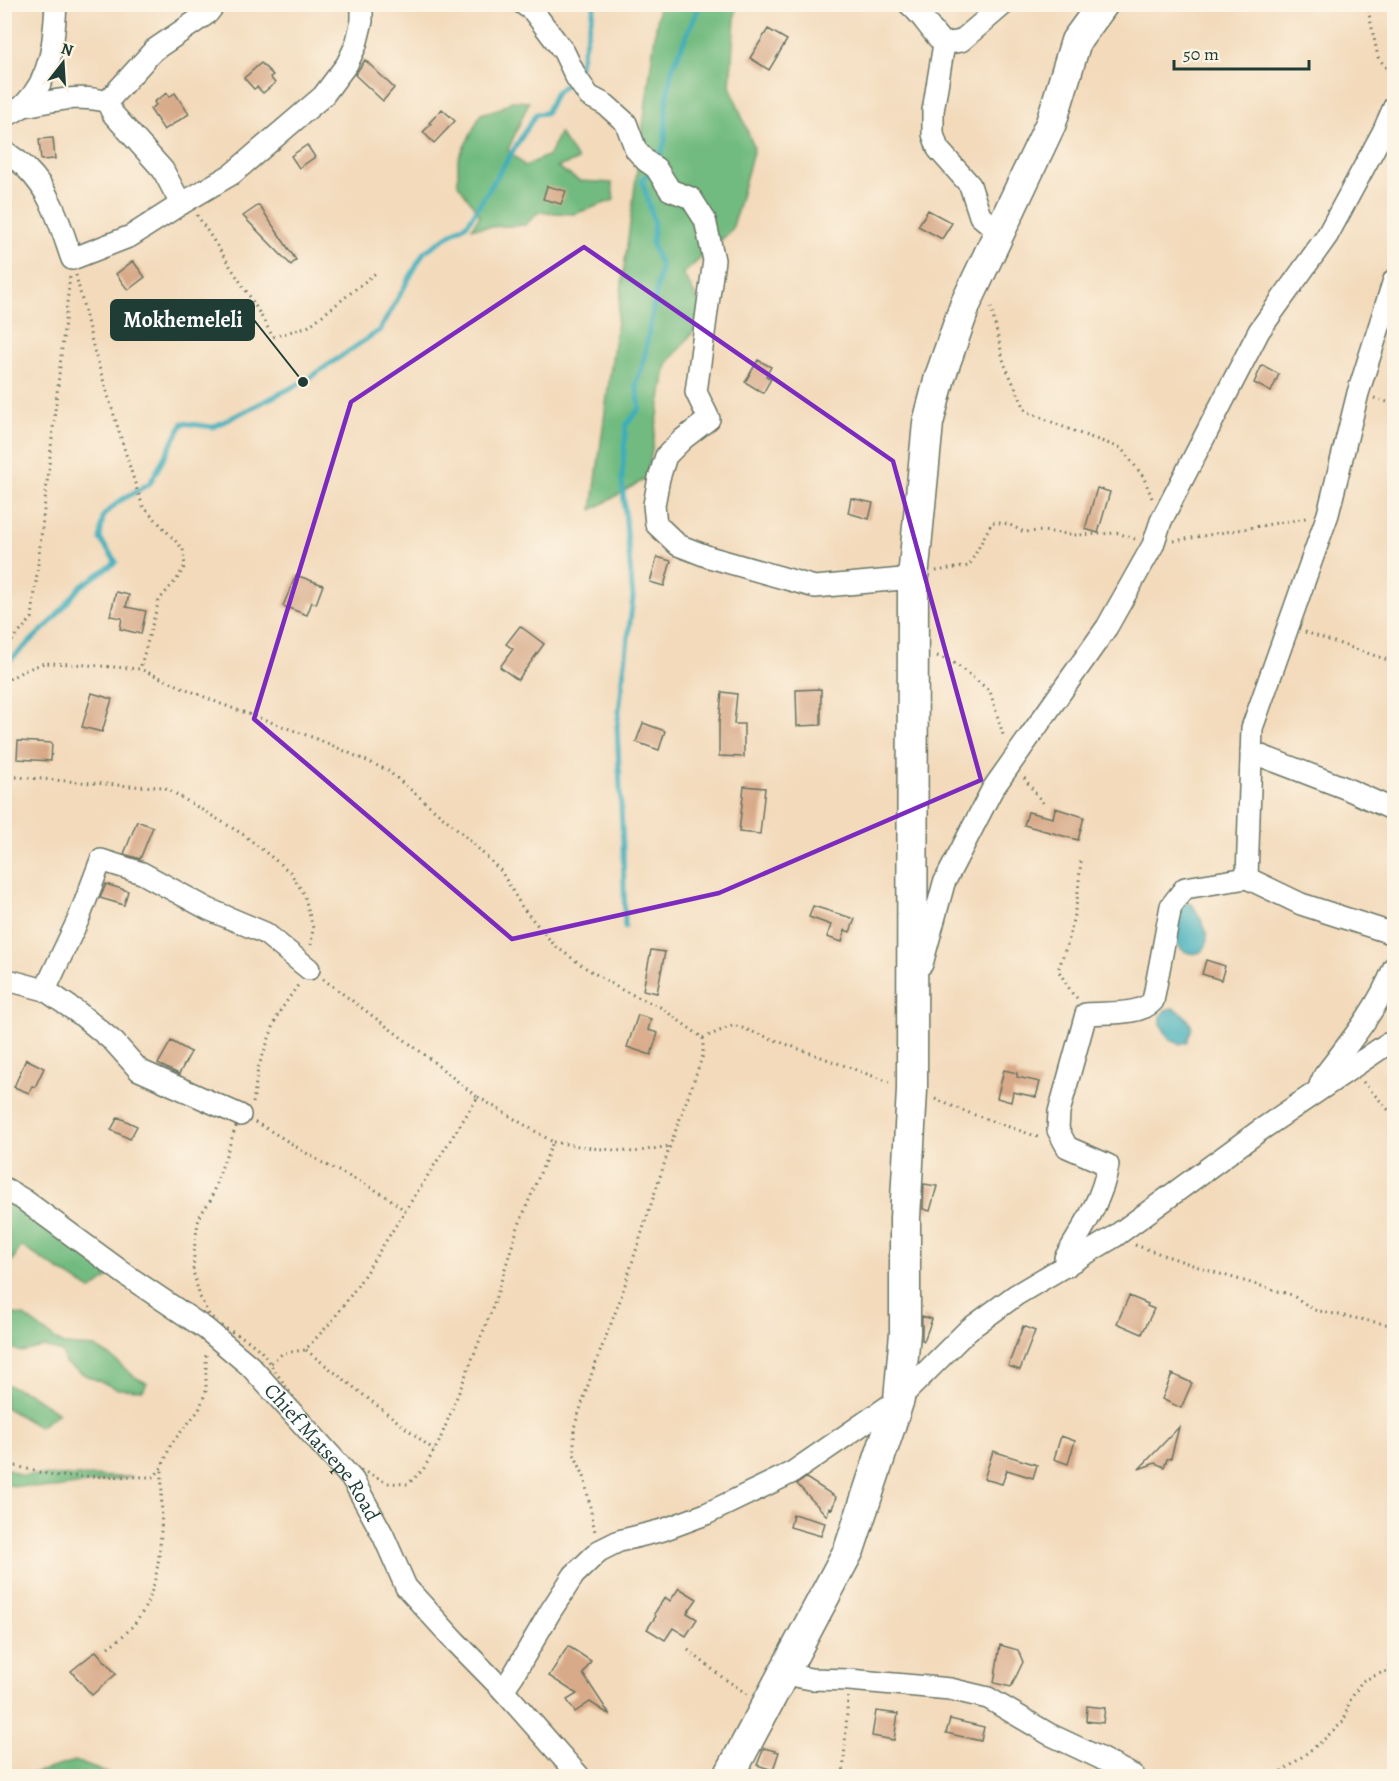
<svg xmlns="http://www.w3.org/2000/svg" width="1399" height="1781" font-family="Alegreya,serif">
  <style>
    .forest { fill: #72bb80; stroke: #487c5a; stroke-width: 1.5 }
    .water { fill: #3eadba; stroke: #2e7577; stroke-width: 1.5 }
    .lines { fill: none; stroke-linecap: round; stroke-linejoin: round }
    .stream { stroke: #3eadba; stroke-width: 5 }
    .building { fill: #d8aa89 }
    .street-casing { stroke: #697463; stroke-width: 24 }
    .secondary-casing { stroke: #697463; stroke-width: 33 }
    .path { stroke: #697463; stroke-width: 3; stroke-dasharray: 1.5 4.5; stroke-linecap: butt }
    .street { stroke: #fff; stroke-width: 21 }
    .secondary { stroke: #fff; stroke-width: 30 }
    .marked { fill: none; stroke: #7b2cbf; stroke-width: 4.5; stroke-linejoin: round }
    .labels { text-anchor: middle; stroke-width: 4.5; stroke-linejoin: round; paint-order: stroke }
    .street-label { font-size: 21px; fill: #1f3d34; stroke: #fcf5e5 }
    .leader { fill: none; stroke: #1f3d34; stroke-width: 2 }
    .callout-dot { fill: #1f3d34; stroke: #fcf5e5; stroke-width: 2 }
    .callout { fill: #1f3d34; stroke: #1f3d34; stroke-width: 2 }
    .callout-label { font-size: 22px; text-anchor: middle; font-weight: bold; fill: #fff }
  </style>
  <rect width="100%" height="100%" fill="#fcf5e5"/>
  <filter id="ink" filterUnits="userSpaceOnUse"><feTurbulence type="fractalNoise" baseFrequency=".0167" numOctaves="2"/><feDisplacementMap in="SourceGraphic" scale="12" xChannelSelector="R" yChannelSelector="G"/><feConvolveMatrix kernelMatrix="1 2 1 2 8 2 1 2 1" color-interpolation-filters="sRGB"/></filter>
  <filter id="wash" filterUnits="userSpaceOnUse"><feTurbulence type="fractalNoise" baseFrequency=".008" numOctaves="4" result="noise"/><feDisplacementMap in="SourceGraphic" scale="24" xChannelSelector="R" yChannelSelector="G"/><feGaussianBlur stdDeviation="1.35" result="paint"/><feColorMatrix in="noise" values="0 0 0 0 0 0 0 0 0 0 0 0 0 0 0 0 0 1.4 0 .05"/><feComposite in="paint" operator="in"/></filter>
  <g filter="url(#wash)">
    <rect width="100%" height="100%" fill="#f3dabb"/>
    <!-- forest -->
    <path class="forest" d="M 659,5 L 736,5 L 730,86 L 754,148 L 732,230 L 683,274 L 707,315 L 667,364 L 647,478 L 592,510 Z
      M 511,101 L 529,102 L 508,150 L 525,166 L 549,155 L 559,133 L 578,160 L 557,167 L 579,181 L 612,183 L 614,200 L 574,214 L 539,212 L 525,225 L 472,228 L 480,215 L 458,184 L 458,159 L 481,114 L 501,108 Z
      M 4,1196 L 30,1213 L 110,1276 L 91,1290 L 21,1246 L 5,1273 Z
      M 5,1312 L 24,1316 L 63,1345 L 95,1347 L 110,1356 L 135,1377 L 147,1383 L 143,1390 L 118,1389 L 87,1376 L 65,1363 L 62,1352 L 44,1347 L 21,1352 L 5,1345 Z
      M 5,1384 L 28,1393 L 59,1413 L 39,1427 L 5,1407 Z
      M 4,1467 L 20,1475 L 133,1477 L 54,1488 L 5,1485 Z
      M 75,1761 L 110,1774 L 111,1776 L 24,1776 Z"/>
    <!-- water -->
    <path class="water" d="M 1184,903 L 1192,904 C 1198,914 1206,926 1207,938 C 1209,961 1171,959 1175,928 C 1176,917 1177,912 1184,903 Z
      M 1172,1008 C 1181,1010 1189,1019 1192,1028 L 1187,1042 L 1180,1044 L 1170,1040 L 1161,1025 L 1161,1016 L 1165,1010 Z"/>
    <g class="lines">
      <!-- stream -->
      <path class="stream" d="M 579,67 L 595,4
        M 658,163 L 665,141 L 666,106 L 672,69 L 700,4
        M 4,666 L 52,621 L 80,587 L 116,562 L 100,539 L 103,516 L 118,502 L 150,483 L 183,423 L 213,427 L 303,382 L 380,330 L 424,252 L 468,223 L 536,114 L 546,113 L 556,92 L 572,80
        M 625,927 L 623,848 L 617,727 L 633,598 L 622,480 L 626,425 L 640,408 L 636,384 L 643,364 L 661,266 L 652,244 L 654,222 L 642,179 L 653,171"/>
    </g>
    <g id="blocks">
      <!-- building -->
      <path class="building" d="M 768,29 L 787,40 L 769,70 L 750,58 Z
        M 365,60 L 394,88 L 383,101 L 355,75 Z
        M 261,63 L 273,75 L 270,77 L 275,83 L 263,93 L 257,87 L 254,89 L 244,78 Z
        M 167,93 L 169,97 L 175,93 L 189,114 L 164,130 L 150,109 L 156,105 L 154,102 Z
        M 442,109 L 455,121 L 434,143 L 423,132 L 431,124 L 429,123 Z
        M 53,138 L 55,159 L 41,160 L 39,139 Z
        M 307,145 L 315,157 L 299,168 L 291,156 Z
        M 547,186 L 566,191 L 561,204 L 543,199 Z
        M 259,205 L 296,260 L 291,265 L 243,216 Z
        M 928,210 L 952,223 L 942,239 L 918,226 Z
        M 133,261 L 145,277 L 128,290 L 116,274 Z
        M 758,360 L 771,367 L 766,376 L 771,379 L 763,393 L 745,382 Z
        M 1262,365 L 1279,374 L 1271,392 L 1254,383 Z
        M 1097,488 L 1110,492 L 1098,533 L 1085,529 Z
        M 851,498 L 873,503 L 869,519 L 848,513 Z
        M 657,557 L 671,561 L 664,586 L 650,582 Z
        M 296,575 L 323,585 L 316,604 L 312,602 L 307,615 L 283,606 Z
        M 116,592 L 129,595 L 126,607 L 146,611 L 141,634 L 120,629 L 122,618 L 110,616 Z
        M 520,626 L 544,644 L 518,680 L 500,667 L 513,649 L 506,644 Z
        M 821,689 L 821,725 L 797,726 L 796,690 Z
        M 722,692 L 737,694 L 734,724 L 744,724 L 744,757 L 719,756 L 719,723 Z
        M 92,693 L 112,699 L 102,732 L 82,727 Z
        M 643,723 L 665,731 L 659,750 L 636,742 Z
        M 18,741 L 52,743 L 51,761 L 17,759 Z
        M 744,786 L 765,788 L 760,834 L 739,832 Z
        M 1055,808 L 1084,817 L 1078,840 L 1024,825 L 1028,812 L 1053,818 Z
        M 137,821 L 153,827 L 140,859 L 124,854 Z
        M 106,884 L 128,891 L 124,905 L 100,898 Z
        M 813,906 L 855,919 L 850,932 L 845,930 L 842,942 L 827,937 L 831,925 L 809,917 Z
        M 651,950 L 665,952 L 657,993 L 643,990 Z
        M 1206,960 L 1225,966 L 1221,980 L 1202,974 Z
        M 638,1015 L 651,1019 L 648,1030 L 658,1033 L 651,1055 L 627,1047 Z
        M 171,1041 L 191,1052 L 179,1074 L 158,1064 Z
        M 26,1059 L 44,1068 L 35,1087 L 32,1086 L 29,1093 L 14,1087 Z
        M 1004,1070 L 1017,1073 L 1017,1077 L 1040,1082 L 1036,1097 L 1013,1092 L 1011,1102 L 997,1098 Z
        M 118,1117 L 137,1126 L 130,1139 L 111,1130 Z
        M 924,1184 L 937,1186 L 930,1211 L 923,1209 Z
        M 1129,1296 L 1148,1304 L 1147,1306 L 1154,1309 L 1142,1334 L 1117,1323 Z
        M 922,1316 L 932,1319 L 924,1341 L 922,1340 Z
        M 1023,1326 L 1035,1331 L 1020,1370 L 1008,1366 Z
        M 1172,1374 L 1192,1383 L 1181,1408 L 1162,1399 Z
        M 1179,1427 L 1171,1458 L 1167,1459 L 1164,1467 L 1155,1463 L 1139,1469 Z
        M 1061,1436 L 1075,1441 L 1068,1464 L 1054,1459 Z
        M 993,1451 L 1037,1465 L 1033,1478 L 1007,1470 L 1002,1484 L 984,1479 Z
        M 806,1478 L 836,1497 L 832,1509 L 829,1508 L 827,1516 L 797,1484 Z
        M 793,1514 L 825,1523 L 821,1536 L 790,1527 Z
        M 679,1588 L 697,1599 L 687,1613 L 697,1619 L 686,1636 L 673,1628 L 665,1640 L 647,1629 L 656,1616 L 654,1614 L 665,1597 L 670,1601 Z
        M 1000,1645 L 1018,1650 L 1023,1662 L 1011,1687 L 994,1683 Z
        M 568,1646 L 591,1661 L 583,1674 L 610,1715 L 590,1702 L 575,1712 L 567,1700 L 577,1694 L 549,1676 Z
        M 96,1651 L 116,1674 L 92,1695 L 71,1671 Z
        M 1087,1706 L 1105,1708 L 1103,1723 L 1086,1721 Z
        M 876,1711 L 898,1714 L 894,1740 L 872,1736 Z
        M 950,1719 L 984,1727 L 981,1741 L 946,1733 Z
        M 764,1748 L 779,1752 L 773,1770 L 757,1765 Z"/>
    </g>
  </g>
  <g filter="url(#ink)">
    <use href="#blocks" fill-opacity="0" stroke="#697463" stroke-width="1.5"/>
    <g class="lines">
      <!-- street casing -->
      <g class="street-casing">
        <g id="street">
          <path d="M 523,4 L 533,11 L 564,52 L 576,77 L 589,96 L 606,105 L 626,123 L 636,150 L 646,161 L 656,168 L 670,190 L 691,198 L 705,220 L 714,260 L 696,392 L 709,419 L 683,439 L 666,456 L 659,478 L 654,505 L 656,524 L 678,545 L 709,557 L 815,587 L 913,578"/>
          <path d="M 909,4 C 923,15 931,32 944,44 L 933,111 L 933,134 L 938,149 L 970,185 L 980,216 L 999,232"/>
          <path d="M 944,44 L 961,41 L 1004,4"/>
          <path d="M 107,102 L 154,50 L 208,13 L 215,4"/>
          <path d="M 23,106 C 50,102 81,93 107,102 L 113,114 L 163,170 L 181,204"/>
          <path d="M 4,117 C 11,113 19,110 24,105 C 52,77 54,41 56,4"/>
          <path d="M 4,151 C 12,157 21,162 27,169 C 52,193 61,228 72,259 L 131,236 L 181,204 L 232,174 L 323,96 L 347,64 L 356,45 L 362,21 L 362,4"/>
          <path d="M 1394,280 L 1358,393 L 1328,514 L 1252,728 L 1247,878 L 1301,904 L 1394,934"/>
          <path d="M 1251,752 L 1345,788 L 1394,810"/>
          <path d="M 914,967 L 922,964 L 944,883 L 992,790 L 1107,627 L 1153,545 L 1161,521 L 1259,331 L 1327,236 L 1383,132 L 1394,107"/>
          <path d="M 4,979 L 45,990 L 80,1014 L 114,1042 L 139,1070 L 240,1115"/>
          <path d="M 45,990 L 79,918 L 101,860 L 142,873 L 208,909 L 265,933 L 309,969"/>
          <path d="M 1320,1085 L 1324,1076 C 1350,1042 1379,1007 1394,967"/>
          <path id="s1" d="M 4,1188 L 24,1200 L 129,1277 L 206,1329 L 250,1366 L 353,1480 L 383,1535 L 406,1587 L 455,1641 L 503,1690 L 579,1776"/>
          <path d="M 1067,1266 L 1065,1258 C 1082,1230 1103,1198 1108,1165 L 1067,1147 L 1058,1130 L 1059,1112 L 1086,1014 C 1105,1012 1140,1016 1153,1001 L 1171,906 L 1185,888 L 1247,878"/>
          <path d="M 784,1674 L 811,1679 L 849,1680 L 950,1689 L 988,1698 L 1049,1734 L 1098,1757 L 1134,1776"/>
          <path d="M 503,1690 L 514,1674 L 550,1612 L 574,1575 L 599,1551 L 619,1541 L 663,1530 L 706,1514 L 793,1472 L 899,1399 L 968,1330 L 1016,1295 L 1114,1237 L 1259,1131 L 1387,1044 L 1394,1042"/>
        </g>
      </g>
      <!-- secondary casing -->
      <g class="secondary-casing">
        <path id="secondary" d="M 729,1776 L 849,1550 L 899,1399 L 905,1333 L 905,1218 L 912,1090 L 913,578 L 928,423 L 940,377 L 966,303 L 1051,123 L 1076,41 L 1103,4"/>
      </g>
      <!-- path -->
      <path class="path" d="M 1367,4 L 1378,57 L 1394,79
        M 197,215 L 252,300 L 273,337 L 309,326 L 377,272
        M 76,275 L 94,350 L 137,490 L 143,506 L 183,549 L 185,566 L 177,579 L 159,600 L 140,669
        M 991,307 L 1004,363 L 1026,411 L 1073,431 L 1121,448 L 1143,476 L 1152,498
        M 1374,398 L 1394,404
        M 1174,541 L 1306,518
        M 936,571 L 969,566 L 992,522 L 1008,524 L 1024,532 L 1043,531 L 1076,535 L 1118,533 L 1135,539
        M 1305,632 L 1394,662
        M 4,650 L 32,618 L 70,276
        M 937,656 L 953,662 L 990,691 L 1004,738
        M 4,682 L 23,671 L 44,663 L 74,664 L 140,669 L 221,704 L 320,740 L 387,770 L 461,832 L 501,871 L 522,907 L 555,946 L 586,968 L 620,989 L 660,1007 L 703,1038 L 703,1055 L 670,1146 L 619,1303 L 593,1370 L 574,1428 L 574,1454 L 584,1476 L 595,1532
        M 4,776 L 130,786 L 164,787 L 244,835 L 290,872 L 304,894 L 313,928 L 311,945
        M 1024,778 L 1043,803
        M 323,979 L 425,1055 L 477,1097
        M 1077,998 L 1072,993 L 1058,970 L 1068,942 L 1077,901 L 1081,861
        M 703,1038 L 734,1025 L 889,1082
        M 1363,1082 L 1394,1116
        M 478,1097 L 553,1142 L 518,1227 L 493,1307 L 439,1442 L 423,1470 L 408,1484 L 389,1483 L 356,1468 L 312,1424 L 261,1351 L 246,1339 L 223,1327 L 209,1315 L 200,1297 L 193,1271 L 195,1241 L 199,1217 L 210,1201 L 240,1115 C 270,1128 296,1148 325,1164 C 352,1179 381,1189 405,1211 Z
        M 935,1099 L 972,1114 L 1041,1138
        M 253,1103 L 258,1068 L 278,1014 L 298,985
        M 553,1142 L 592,1148 L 634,1152 L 670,1146
        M 1135,1245 L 1210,1271 L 1292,1295 L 1314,1310 L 1390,1325 L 1394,1322
        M 306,1350 L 434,1450
        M 271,1363 L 283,1353 L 305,1350 L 332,1321 L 356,1288 L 405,1211
        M 4,1463 L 55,1476 L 154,1477 L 162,1467 L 171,1444 L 199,1410 L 206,1391 L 206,1354
        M 108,1647 C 122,1638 135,1626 143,1611 C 165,1573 161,1511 162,1469
        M 688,1650 L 722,1677 L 747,1694
        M 843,1776 L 848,1697
        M 1277,1776 L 1321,1742 L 1344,1721 L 1349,1702 L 1362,1681 L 1386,1671 L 1394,1654"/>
      <!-- street -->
      <use href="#street" class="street"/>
      <!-- secondary -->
      <use href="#secondary" class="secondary"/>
    </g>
  </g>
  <!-- marked area -->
  <path class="marked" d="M 584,247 L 893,461 L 981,780 L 719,893 L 512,939 L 254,719 L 351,402 Z"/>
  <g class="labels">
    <!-- street labels -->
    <g class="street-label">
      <text dy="7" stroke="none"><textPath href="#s1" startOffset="417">Chief Matsepe Road</textPath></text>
    </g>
  </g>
  <!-- callouts -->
  <path class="leader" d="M303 382L254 320"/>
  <circle class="callout-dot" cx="303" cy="382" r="6"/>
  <rect class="callout" x="111" y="300" width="143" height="40" rx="6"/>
  <g class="callout-label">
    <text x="183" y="327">Mokhemeleli</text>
  </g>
  <!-- margin -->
  <rect width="1399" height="1781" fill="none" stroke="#fcf5e5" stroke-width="24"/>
  <!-- north arrow -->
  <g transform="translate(63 63) rotate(17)" stroke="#fcf5e5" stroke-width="4.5" paint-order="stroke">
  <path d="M0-4.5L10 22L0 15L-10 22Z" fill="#1f3d34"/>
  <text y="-9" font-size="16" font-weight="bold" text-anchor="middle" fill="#1f3d34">N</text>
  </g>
  <!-- scale -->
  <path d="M1174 60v9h135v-9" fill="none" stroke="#1f3d34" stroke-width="3"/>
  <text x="1183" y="60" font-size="18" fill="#1f3d34" stroke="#fcf5e5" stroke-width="4.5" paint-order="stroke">50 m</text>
</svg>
